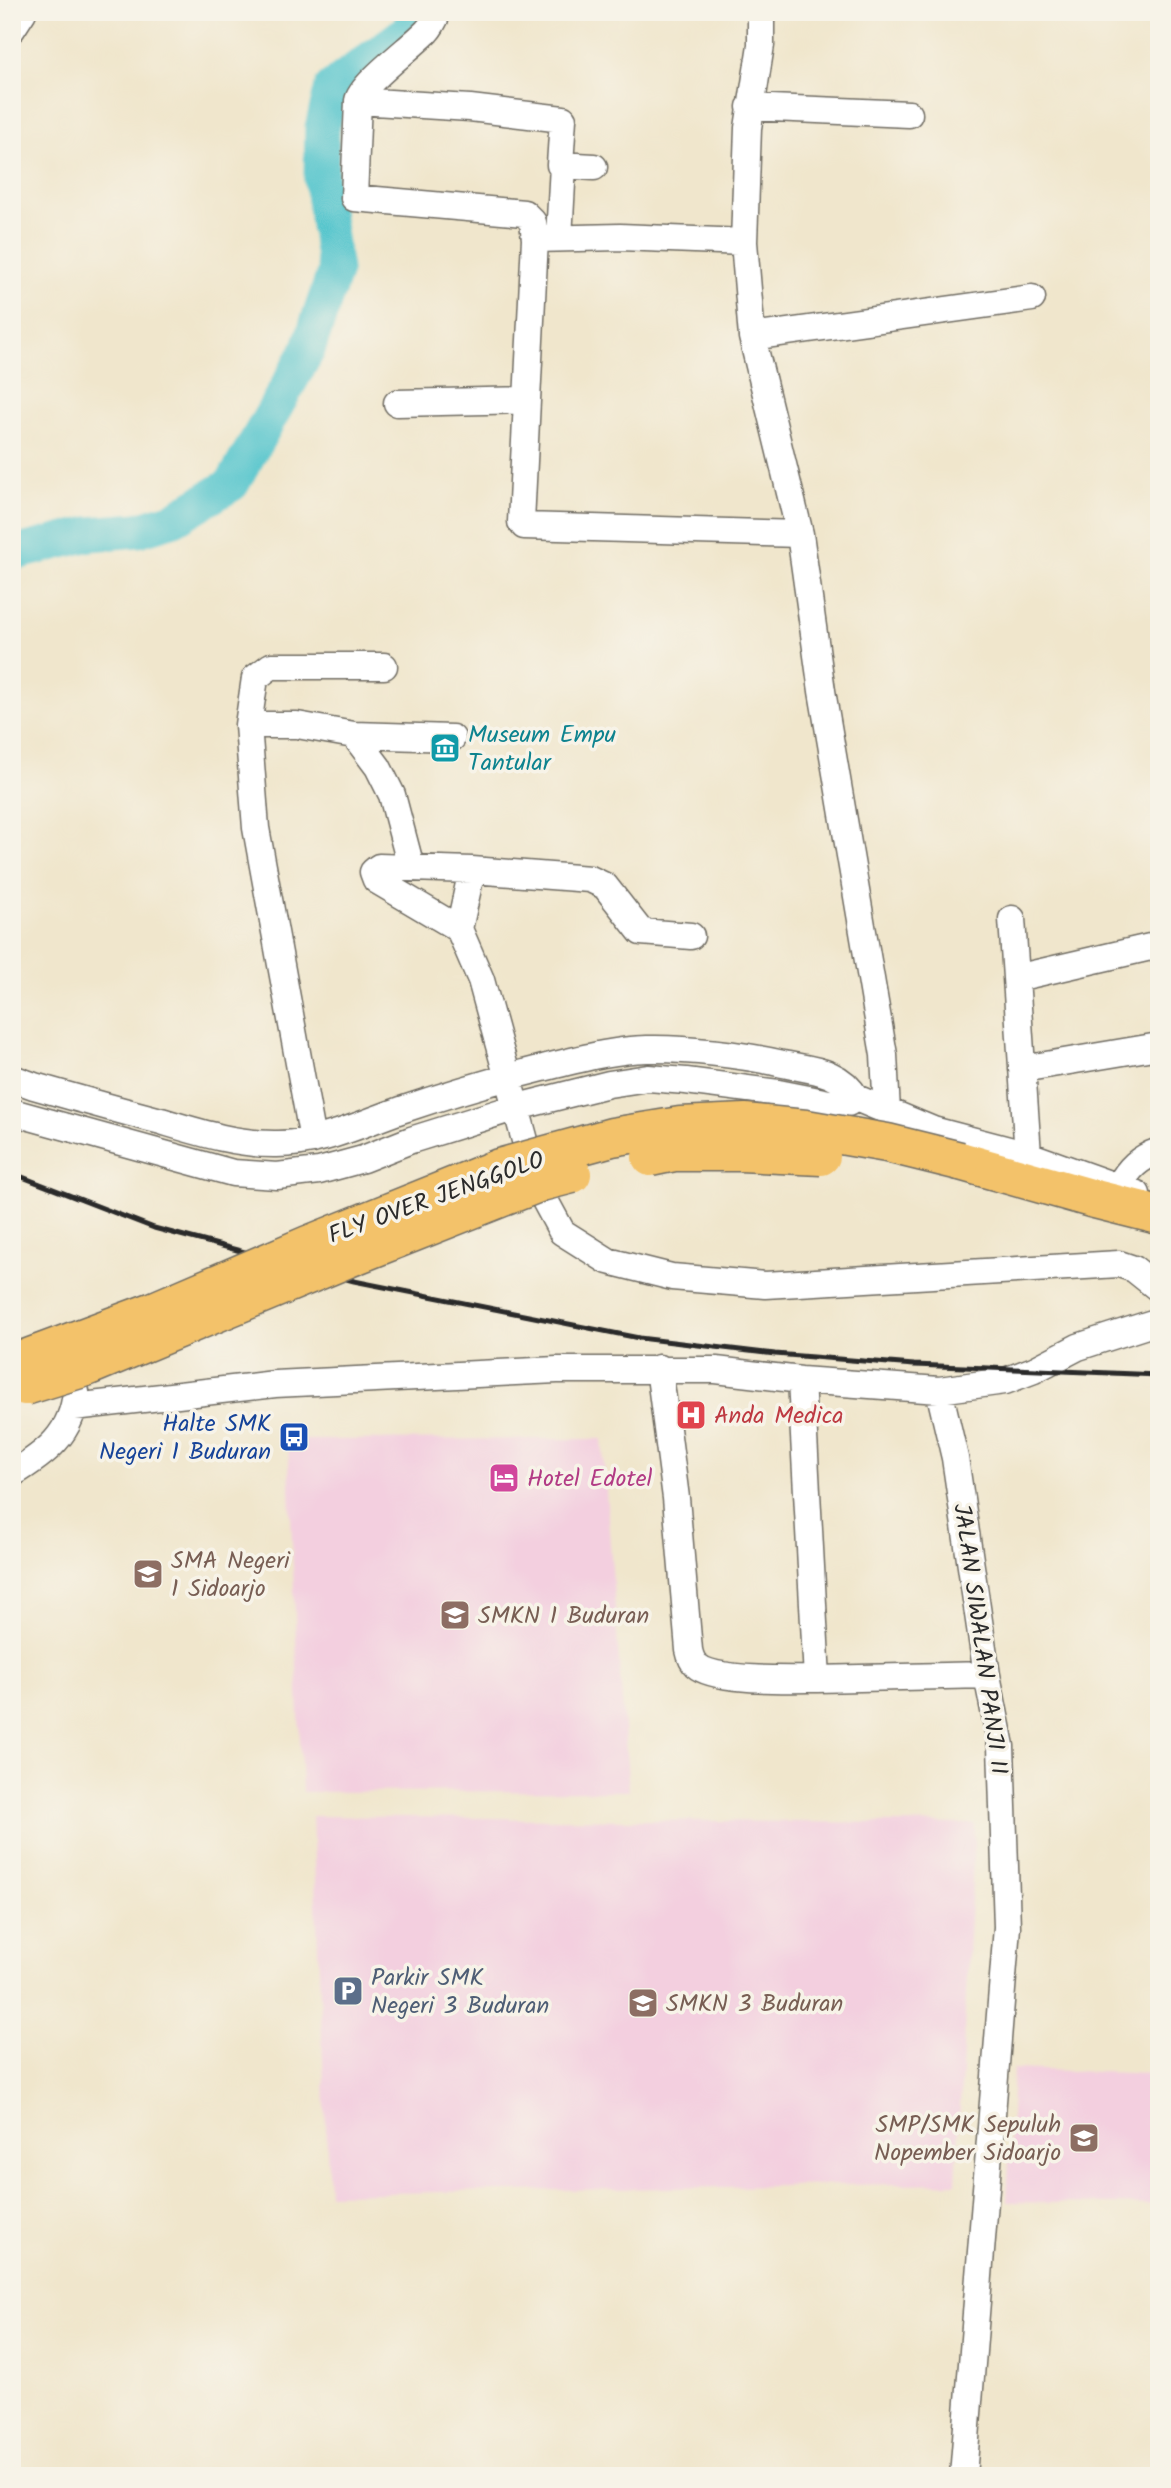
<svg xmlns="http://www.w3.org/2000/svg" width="1171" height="2488" font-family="Kalam,sans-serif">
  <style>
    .built { fill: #f3cfdf }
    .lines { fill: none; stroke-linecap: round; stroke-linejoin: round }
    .river { stroke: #59c6cd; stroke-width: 35 }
    .minor-casing { stroke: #706c63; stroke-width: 29 }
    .highway-casing { stroke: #706c63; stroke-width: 41 }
    .minor { stroke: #fff; stroke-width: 26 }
    .highway { stroke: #f3c26a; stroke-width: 38 }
    .rail { stroke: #2b2b2b; stroke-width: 5 }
    .highway-bridge-casing { stroke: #706c63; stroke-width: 41; stroke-linecap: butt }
    .highway-bridge { stroke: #f3c26a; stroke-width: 38 }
    .labels { text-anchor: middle; stroke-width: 7; stroke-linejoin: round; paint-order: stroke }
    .culture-label { font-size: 24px; fill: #0d838f; stroke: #f7f3e8; text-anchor: start }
    .street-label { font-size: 24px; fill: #2b2b2b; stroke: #f7f3e8 }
    .health-label { font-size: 24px; fill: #be3a42; stroke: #f7f3e8; text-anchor: start }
    .transit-label { font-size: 24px; fill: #164399; stroke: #f7f3e8; text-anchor: end }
    .hotel-label { font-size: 24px; fill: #b23c85; stroke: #f7f3e8; text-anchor: start }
    .education-label { font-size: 24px; fill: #785e54; stroke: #f7f3e8; text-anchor: start }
    .service-label { font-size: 24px; fill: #4e5e75; stroke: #f7f3e8; text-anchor: start }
  </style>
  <rect width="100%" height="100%" fill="#f7f3e8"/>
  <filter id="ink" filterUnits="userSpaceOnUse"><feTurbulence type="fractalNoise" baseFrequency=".0143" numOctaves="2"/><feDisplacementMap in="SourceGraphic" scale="14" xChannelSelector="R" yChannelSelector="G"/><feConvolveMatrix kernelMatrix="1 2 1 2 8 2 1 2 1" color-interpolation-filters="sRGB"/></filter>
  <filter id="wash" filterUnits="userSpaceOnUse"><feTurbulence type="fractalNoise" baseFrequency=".00686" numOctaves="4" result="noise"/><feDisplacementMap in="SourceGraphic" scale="28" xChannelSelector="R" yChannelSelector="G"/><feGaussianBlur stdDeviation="1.57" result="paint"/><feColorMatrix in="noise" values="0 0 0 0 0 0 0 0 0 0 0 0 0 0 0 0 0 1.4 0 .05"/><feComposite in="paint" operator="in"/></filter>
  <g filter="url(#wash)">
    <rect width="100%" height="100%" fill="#f0e6cc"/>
    <!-- built -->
    <path class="built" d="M 602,1439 L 629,1791 L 302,1792 L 288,1440 Z
      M 312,1816 L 975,1824 L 956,2183 L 329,2194 Z
      M 1013,2069 L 1159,2074 L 1159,2205 L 1007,2202 Z"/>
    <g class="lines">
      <!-- river -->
      <path class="river" d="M 12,551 L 19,552 L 89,534 L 138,530 L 174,519 L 232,484 L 308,350 L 335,270 L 321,180 L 322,128 L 332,87 L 409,30 L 415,12"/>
    </g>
  </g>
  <g filter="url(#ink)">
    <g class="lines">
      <!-- minor casing -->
      <g class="minor-casing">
        <path id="minor" d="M 761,12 L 761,45 L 748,128 L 744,242 L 752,337 L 800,534 L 822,691 L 884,1055 L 887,1112
          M 12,29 L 23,12
          M 358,101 C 360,85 413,46 427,31 C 432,26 435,19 438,12
          M 750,107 L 909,114
          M 594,167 L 560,165 L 563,119 L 470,108 L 358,101 L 354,198 L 524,213 L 533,222 L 535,239 L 521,522 L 524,526 L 800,534
          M 559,238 L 563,165
          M 535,239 L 620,237 L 744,242
          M 752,337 L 1032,298
          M 397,403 L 527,400
          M 248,725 L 255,678 L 271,666 L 384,666
          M 354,735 L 378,767 L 392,795 L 411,867
          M 1012,919 L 1028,1155
          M 459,929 L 472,870
          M 691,936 L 641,932 L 605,886 L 590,879 L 472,870 L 379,867 L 373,872 L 376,880 L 459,929 L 481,980 L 532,1166 L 542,1195 L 562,1232 L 608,1261 L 672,1277 L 765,1285 L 1119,1264 L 1134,1269 L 1159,1289
          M 1016,978 L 1159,945
          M 1022,1069 L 1159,1046
          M 12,1078 L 34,1086 C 76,1098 118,1110 161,1121 C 198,1132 235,1144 274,1144 C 319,1145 360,1124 401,1110 C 448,1094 495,1080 543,1068 C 577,1060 611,1050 647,1049 C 686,1048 745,1055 783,1064 C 812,1070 840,1070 856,1098
          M 12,1112 L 233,1173 L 277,1176 L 319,1171 L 363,1159 L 411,1140 L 517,1107 L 609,1084 L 648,1078 L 686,1081 L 778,1093 L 834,1104 L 848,1103 L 856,1098 L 933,1130 L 1028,1155 L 1137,1194
          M 313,1140 L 256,828 L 248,725 L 297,725 L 354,735 L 452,738
          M 1119,1186 C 1129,1168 1139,1158 1159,1151
          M 659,1368 L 676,1498 L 689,1650 C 690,1655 692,1661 696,1665 C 714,1682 792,1679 817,1679 L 801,1380
          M 939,1390 L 955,1458 L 987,1675 L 1001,1746 L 1007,1927 L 963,2476
          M 74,1407 L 275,1384 L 557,1370 L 716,1370 L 801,1380 L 939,1390 L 1005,1381 L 1034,1370 L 1078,1347 L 1159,1321
          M 12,1474 C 45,1454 73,1434 76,1391
          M 817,1679 L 987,1675"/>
      </g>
      <!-- highway casing -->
      <g class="highway-casing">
        <path id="highway" d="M 960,1161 L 1091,1198 L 1159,1215"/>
      </g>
      <!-- minor -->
      <use href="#minor" class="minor"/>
      <!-- highway -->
      <use href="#highway" class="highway"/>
      <!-- rail -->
      <path class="rail" d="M 12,1173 L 154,1228 L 354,1281 L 639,1338 L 775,1354 L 914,1365 L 1159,1375"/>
      <!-- highway-bridge casing -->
      <g class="highway-bridge-casing">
        <path id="highway-bridge" d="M 651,1157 L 675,1152 L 740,1152 L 821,1156
          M 12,1364 L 154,1311 L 308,1245 L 499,1168 L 612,1137 L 680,1126 L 745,1123 L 806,1129 L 887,1143 L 960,1161
          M 25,1386 L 86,1367 L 351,1257 L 541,1182 L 572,1174"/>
      </g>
      <!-- highway-bridge -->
      <use href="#highway-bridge" class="highway-bridge"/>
    </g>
  </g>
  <!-- icons -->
  <defs>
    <g id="museum-square" transform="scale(1.575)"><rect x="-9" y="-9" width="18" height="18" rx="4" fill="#0f9aa8" stroke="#f7f3e8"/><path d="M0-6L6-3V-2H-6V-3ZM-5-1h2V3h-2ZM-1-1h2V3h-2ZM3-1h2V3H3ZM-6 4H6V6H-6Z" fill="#fff"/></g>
    <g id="hospital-square" transform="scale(1.575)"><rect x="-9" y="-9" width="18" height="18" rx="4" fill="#e0444e" stroke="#f7f3e8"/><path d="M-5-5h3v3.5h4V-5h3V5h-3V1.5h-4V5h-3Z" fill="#fff"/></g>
    <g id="bus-square" transform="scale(1.575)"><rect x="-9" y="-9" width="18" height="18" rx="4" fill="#1a4fb4" stroke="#f7f3e8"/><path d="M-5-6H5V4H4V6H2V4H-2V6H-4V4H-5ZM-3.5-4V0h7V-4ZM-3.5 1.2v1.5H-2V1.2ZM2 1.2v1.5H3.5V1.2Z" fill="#fff"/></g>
    <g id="hotel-square" transform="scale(1.575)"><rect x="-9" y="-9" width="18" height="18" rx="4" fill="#d1479c" stroke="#f7f3e8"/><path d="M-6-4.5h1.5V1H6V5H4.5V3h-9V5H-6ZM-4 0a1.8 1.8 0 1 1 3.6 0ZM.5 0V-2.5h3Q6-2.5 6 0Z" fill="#fff"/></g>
    <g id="school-square" transform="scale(1.575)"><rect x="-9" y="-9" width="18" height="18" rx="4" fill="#8d6e63" stroke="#f7f3e8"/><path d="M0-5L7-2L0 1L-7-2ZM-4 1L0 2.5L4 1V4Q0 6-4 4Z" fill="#fff"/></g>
    <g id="parking-square" transform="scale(1.575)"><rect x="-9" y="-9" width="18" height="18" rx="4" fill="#5c6f8a" stroke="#f7f3e8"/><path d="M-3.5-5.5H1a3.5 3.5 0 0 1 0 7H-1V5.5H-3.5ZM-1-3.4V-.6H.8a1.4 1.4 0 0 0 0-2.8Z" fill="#fff"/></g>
  </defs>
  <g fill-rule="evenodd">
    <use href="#museum-square" x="445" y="748"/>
    <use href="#hospital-square" x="691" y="1415"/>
    <use href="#bus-square" x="294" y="1437"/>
    <use href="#hotel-square" x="504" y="1478"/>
    <use href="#school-square" x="148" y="1574"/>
    <use href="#school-square" x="455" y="1615"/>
    <use href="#parking-square" x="348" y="1991"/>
    <use href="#school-square" x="643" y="2003"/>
    <use href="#school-square" x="1084" y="2138"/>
  </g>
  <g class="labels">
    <!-- culture labels -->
    <g class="culture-label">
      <text x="468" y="742">Museum Empu<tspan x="468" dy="28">Tantular</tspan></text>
    </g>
    <!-- street labels -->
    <g class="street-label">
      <text transform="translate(436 1197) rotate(-20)" y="8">FLY OVER JENGGOLO</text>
      <text transform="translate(981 1639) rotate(82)" y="8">JALAN SIWALAN PANJI II</text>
    </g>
    <!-- health labels -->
    <g class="health-label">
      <text x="714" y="1423">Anda Medica</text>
    </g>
    <!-- transit labels -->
    <g class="transit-label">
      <text x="271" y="1431">Halte SMK<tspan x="271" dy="28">Negeri 1 Buduran</tspan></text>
    </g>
    <!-- hotel labels -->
    <g class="hotel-label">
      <text x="527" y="1486">Hotel Edotel</text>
    </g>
    <!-- education labels -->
    <g class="education-label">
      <text x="171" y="1568">SMA Negeri<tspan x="171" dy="28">1 Sidoarjo</tspan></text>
      <text x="478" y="1623">SMKN 1 Buduran</text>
      <text x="666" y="2011">SMKN 3 Buduran</text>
      <text x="1061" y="2132" text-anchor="end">SMP/SMK Sepuluh<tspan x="1061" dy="28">Nopember Sidoarjo</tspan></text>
    </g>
    <!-- service labels -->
    <g class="service-label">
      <text x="371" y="1985">Parkir SMK<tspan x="371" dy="28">Negeri 3 Buduran</tspan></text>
    </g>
  </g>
  <!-- margin -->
  <rect width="1171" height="2488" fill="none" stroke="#f7f3e8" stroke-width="42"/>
</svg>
